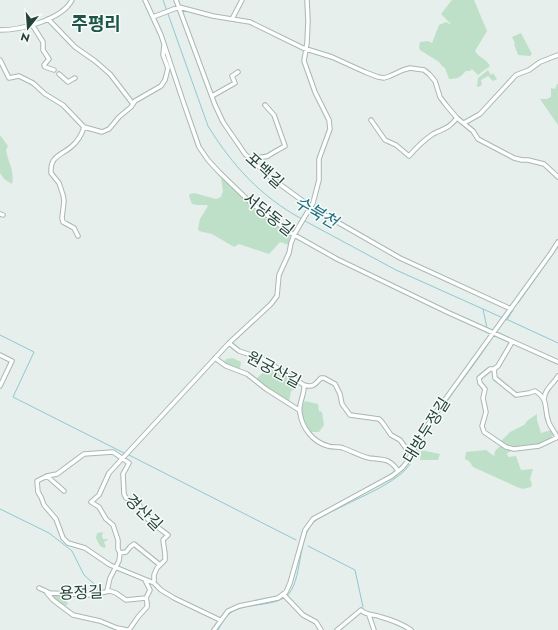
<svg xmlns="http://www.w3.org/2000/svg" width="558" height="630" font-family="Jost,'Noto Sans KR',sans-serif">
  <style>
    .green { fill: #bfe0c8 }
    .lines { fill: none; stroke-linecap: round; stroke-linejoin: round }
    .stream { stroke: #8ec9d4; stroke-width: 1 }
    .minor-casing { stroke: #a8b8b2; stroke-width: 5.5 }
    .minor { stroke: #fff; stroke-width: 3.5 }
    .labels { text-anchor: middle; stroke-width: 3; stroke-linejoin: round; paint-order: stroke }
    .street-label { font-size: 16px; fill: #24423a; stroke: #f7fbf9 }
    .water-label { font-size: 17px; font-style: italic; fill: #1c6f80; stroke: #f7fbf9 }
    .quarter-label { font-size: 18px; font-weight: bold; fill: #1f5548; stroke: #f7fbf9 }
  </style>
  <rect width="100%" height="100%" fill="#e6efeb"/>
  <!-- green -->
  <path class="green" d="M 452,0 L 474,0 L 487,31 L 475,51 C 479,58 487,59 490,66 L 478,75 L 472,69 L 470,71 L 466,71 C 460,77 459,79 449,79 L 445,68 L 442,66 L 439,62 L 420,50 L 419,47 L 420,42 L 428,41 L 432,43 L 439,25 L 446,22 L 452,25 L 441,14 Z
    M 521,33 L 532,54 L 530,56 L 518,55 L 514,44 L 515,43 L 512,37 Z
    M 488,70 L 491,75 L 493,73 L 497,79 L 493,81 L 488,76 L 481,80 L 482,85 L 478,87 L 477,86 L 478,78 Z
    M 557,84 L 558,84 L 558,125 L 540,99 L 547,99 L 551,97 L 551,88 L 555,89 Z
    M 0,135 L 8,146 L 6,150 C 8,161 15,173 12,184 L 4,179 L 0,173 Z
    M 221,177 L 268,218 L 291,235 L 292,238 L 289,245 L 280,242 L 269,254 L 239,244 L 234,247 L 212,234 L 199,231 L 198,229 L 200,219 L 208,206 L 207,205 L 197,205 L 192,204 L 189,196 L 190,194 L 194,193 L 216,199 L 221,197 L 223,191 Z
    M 233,358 L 241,362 L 240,368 L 237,369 L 223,363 L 226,359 Z
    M 266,364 L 302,385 L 297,385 L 294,390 L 291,391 L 289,402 L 255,380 L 267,369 Z
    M 305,401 L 318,404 L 319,411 L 322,412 L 324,425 L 319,432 L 310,432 L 306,427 L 300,411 Z
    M 537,414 L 537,420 L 541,433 L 551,430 L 554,435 L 540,445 L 514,448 L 514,450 L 507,453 L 508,457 L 516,456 L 521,470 L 533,469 L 530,479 L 532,484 L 531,487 L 523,489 L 517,487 L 473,467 L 469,461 L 465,459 L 466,452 L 486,450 L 494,456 L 495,451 L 501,445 L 500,442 L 510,432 L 524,425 L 528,420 Z
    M 421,450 L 440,454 L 438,460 L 420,460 Z
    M 103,532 L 102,536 L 103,539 L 109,539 L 104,542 L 106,547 L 104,548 L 100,546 L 96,538 L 97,533 Z
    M 50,594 L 65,595 L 68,604 L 63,608 L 48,596 Z"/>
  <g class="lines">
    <!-- stream -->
    <path class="stream" d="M 163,0 L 208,126 C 232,165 261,197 302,219
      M 305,221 L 396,270 L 503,318
      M 518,303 L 558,247
      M 483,309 L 487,328
      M 506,319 L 558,343
      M 507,320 L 513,310
      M 0,335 L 34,352 L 13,397 L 124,453
      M 127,454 L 296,540
      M 0,509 L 49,533 L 58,540 L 72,551 L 84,575 L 100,589
      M 308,546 L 355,570 L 363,607
      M 287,596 C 303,580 297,540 313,523 C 319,517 329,513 337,509 C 358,498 382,489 401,474 C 414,464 424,437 433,423 C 450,394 472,369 490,341
      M 218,630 C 221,625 224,618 229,614 C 241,603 269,607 284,598"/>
    <!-- minor casing -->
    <g class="minor-casing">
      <path id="minor" d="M 145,0 L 161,35 L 183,101 L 199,147 L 208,160 L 219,172 L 250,202 L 289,232 L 337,259 L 447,312 L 558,362
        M 176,0 L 215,105 L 223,122 L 245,154 L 270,177 L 311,207 L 400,258 L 511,309
        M 153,17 L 179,7 L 213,16 L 250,22 L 303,48 L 332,57 L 365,72 L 378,77 L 384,78 L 390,76 L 403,70 L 410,68 L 424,70 L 429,74 L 435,81 L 440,97 L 446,105 L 457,118 L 473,131 L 478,139 L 514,158 L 522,160 L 528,160 L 544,164 L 558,177
        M 48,19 L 75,47 L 95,61 L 110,74 L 133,104
        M 232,19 L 242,0
        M 33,26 L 43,42 L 43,50 L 49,59 L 44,65 L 45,67 L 54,70
        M 0,30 C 20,30 62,20 72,0
        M 0,60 L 9,78 L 19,76 L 33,83 L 45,94 L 63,105 L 84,127
        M 59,74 L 68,82 L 73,79 L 75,78
        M 212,96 L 235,83 L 232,76 L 238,72
        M 371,120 L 385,140 L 396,145 L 409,156 C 416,148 424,140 433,134 C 445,128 448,129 457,118
        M 464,123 L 480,114 L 516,75 L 529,70 L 540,62 L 558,55
        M 252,160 C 260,156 261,158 268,156 C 269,155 283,147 285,146 L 274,115 L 265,105
        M 0,214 L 3,215
        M 78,236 L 74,228 L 63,222 L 62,218 L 64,201 L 63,195 L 59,183 L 51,173 C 50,156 60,156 71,147 C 77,142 82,134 84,127 L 102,132 L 109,129 L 119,117 L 131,107 L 135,101 L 161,86 L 165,80 L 168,68 L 163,55 L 164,45
        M 512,342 L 498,366 L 494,369 L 490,369 L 479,378 L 480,383 L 485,389 L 483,398 L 486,412 L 482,426 L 484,432 L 506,447 L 514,449 L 539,446 L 558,437
        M 229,343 L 239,351 L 263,359 L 304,385 C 314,388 315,384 321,378 L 324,378 L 335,384 L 340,394 L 342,404 L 350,415 L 379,419 L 382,422 L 391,435 L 400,440 L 411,455
        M 0,355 L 12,361 L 0,386
        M 215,358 L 226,366 L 247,374 L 266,389 L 299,410
        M 494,369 L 495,378 L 516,395 L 529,393 L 535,391 C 550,400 543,408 549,423 C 551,428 555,432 557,437
        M 304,385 C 305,394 298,404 300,413 C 302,428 313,442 328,446 C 333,448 339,446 343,448 C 352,451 360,456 369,458 C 383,460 390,458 398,471
        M 544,399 C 545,388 553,385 558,376
        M 47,476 L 64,491
        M 120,553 L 126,552 L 130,547 L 134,544 L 160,565
        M 154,583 L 154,575 L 157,568 L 165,560 L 165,554 L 163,540 L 168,535 C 161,529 139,516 140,506 L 138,502 L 126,498 L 124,494 L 123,474 L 129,463 L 113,452 L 84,454 L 57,474 L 47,476 L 37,481 L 38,492 L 41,497 L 44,505 L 56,519 L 63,538 L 68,543 L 85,548 L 110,565 L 154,583 L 161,590 L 174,598 L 220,620
        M 39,588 L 50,593 L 90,595 L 110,591 L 116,593 L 126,600 L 146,598 L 150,590 L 145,580
        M 107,591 L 110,578 L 119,561 L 120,553 L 118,549 L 118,540 L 113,525 L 106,519 L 99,507 L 91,502 L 99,495 L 109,473 L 229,343 L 271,304 L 277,296 L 279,275 L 289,253 L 291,243 L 295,233 L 313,203 L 319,180 L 319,159 L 330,129 L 329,120 L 315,92 L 304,61 L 307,43 L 308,21 L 307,0
        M 47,593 L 53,600 L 73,615 L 100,621 L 117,628 L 127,630
        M 283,594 L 303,615 L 316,622 L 321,630
        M 369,615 L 374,630
        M 129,630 L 138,617 L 147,607 L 147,602 L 146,598
        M 214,630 L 228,611 L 239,606 L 278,598 L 286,592 L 290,583 L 305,530 L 313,519 L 392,476 L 402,468 L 407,462 L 422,434 L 436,412 L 551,253 L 558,242
        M 337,630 L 361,610 C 367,616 373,614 381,617 C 392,620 402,624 411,630"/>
    </g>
    <!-- minor -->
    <use href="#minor" class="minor"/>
  </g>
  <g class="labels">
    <!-- street labels -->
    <g class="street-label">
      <text transform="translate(265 170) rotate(42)" y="6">포백길</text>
      <text transform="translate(269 214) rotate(38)" y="6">서당동길</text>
      <text transform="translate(274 369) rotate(28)" y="6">원궁산길</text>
      <text transform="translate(426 430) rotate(-58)" y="6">대방두정길</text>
      <text transform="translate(144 512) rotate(44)" y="6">경산길</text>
      <text transform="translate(81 592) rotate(-2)" y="6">용정길</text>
    </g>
    <!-- water labels -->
    <g class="water-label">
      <text transform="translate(316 212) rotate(30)" y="6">수북천</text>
    </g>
    <!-- quarter labels -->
    <g class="quarter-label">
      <text x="96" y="30">주평리</text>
    </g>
  </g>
  <!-- north arrow -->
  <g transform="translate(28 28) rotate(197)" stroke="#f7fbf9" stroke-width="3" paint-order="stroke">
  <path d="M0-3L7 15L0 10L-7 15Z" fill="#24423a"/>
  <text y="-6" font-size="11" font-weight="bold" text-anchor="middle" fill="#24423a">N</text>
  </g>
</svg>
